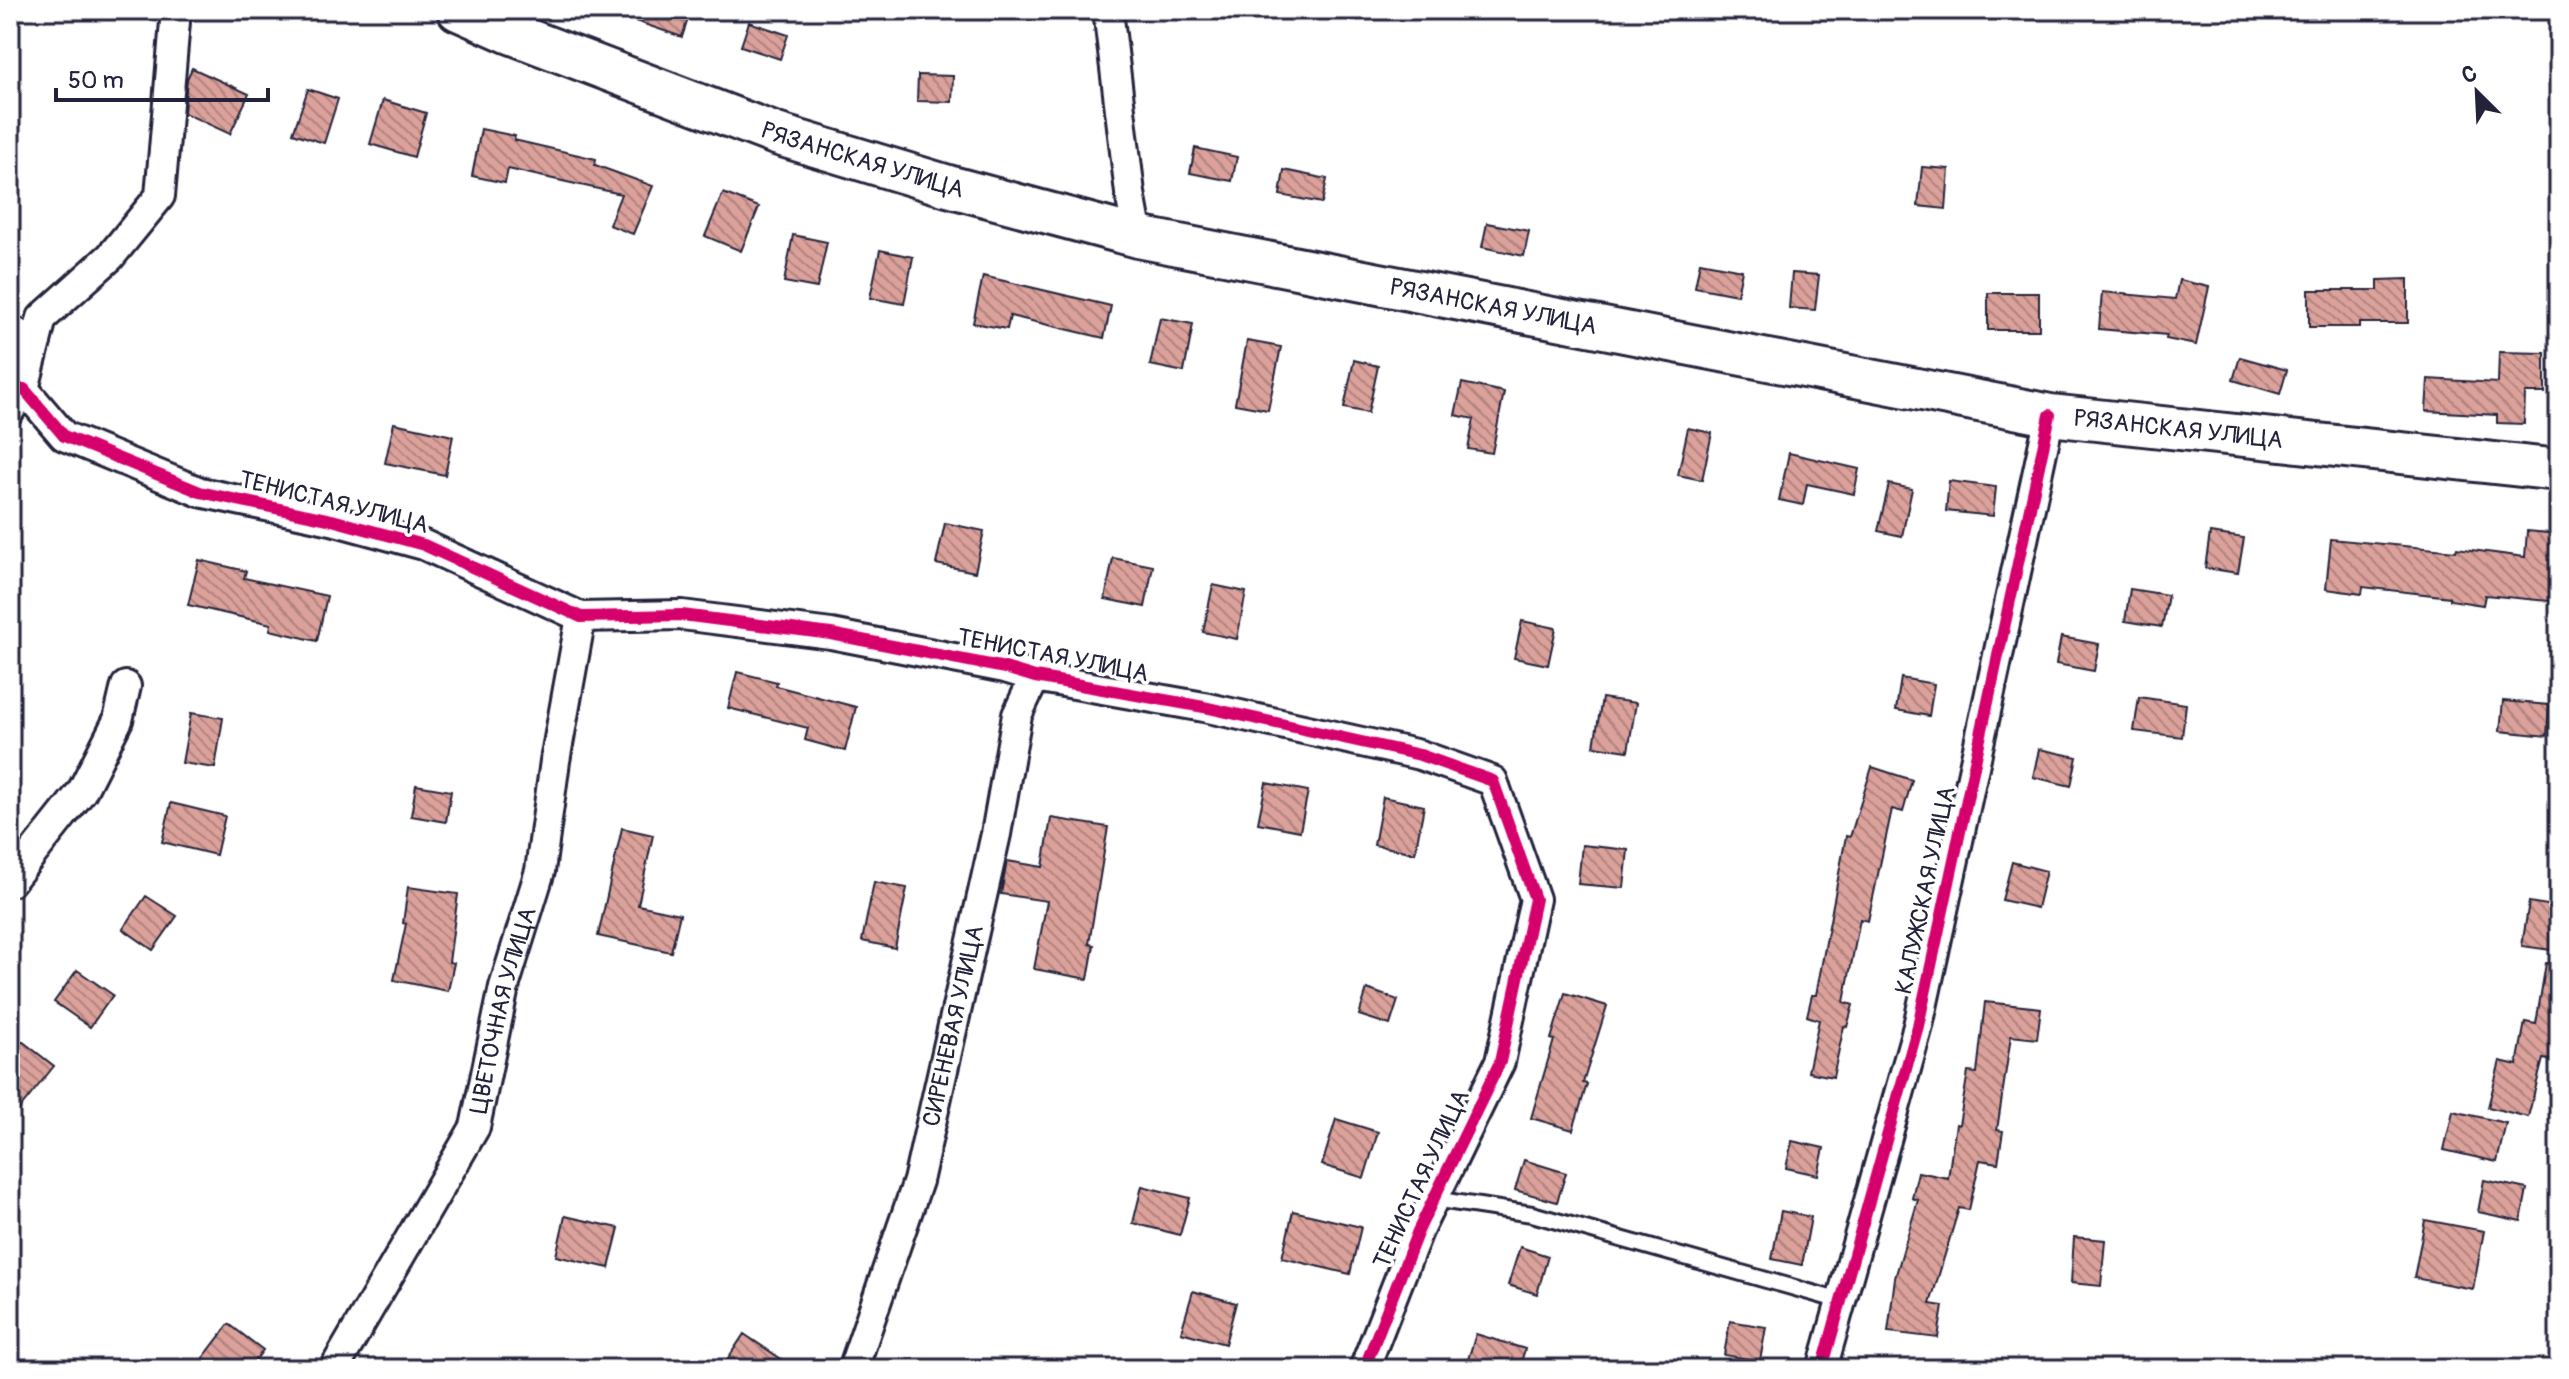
<svg xmlns="http://www.w3.org/2000/svg" width="2569" height="1379" font-family="Pangolin,sans-serif">
  <style>
    .building { fill: url(#building-back-hatch); stroke: #22223b; stroke-width: 2 }
    .lines { fill: none; stroke-linecap: round; stroke-linejoin: round }
    .lane-casing { stroke: #22223b; stroke-width: 20 }
    .street-casing { stroke: #22223b; stroke-width: 34 }
    .secondary-casing { stroke: #22223b; stroke-width: 46 }
    .lane { stroke: #fff; stroke-width: 14 }
    .street { stroke: #fff; stroke-width: 28 }
    .secondary { stroke: #fff; stroke-width: 40 }
    .cycleway-casing { stroke: #fff; stroke-width: 17 }
    .cycleway { stroke: #d6006c; stroke-width: 12 }
    .labels { text-anchor: middle; stroke-width: 7; stroke-linejoin: round; paint-order: stroke }
    .street-label { font-size: 24px; fill: #22223b; stroke: #fff }
  </style>
  <defs>
    <pattern id="building-back-hatch" width="6" height="6" patternUnits="userSpaceOnUse" patternTransform="scale(2)"><rect width="6" height="6" fill="#dba19a"/><path d="M-1 5l2 2M0 0l6 6M5-1l2 2" fill="none" stroke="#b1837f"/></pattern>
  </defs>
  <rect width="100%" height="100%" fill="#fff"/>
  <filter id="ink" filterUnits="userSpaceOnUse"><feTurbulence type="fractalNoise" baseFrequency=".0125" numOctaves="2"/><feDisplacementMap in="SourceGraphic" scale="16" xChannelSelector="R" yChannelSelector="G"/><feConvolveMatrix kernelMatrix="1 2 1 2 8 2 1 2 1" color-interpolation-filters="sRGB"/></filter>
  <g filter="url(#ink)">
    <!-- building -->
    <path class="building" d="M 616,10 L 691,10 L 682,37 L 615,14 Z
      M 749,22 L 788,35 L 780,59 L 741,46 Z
      M 192,68 L 249,94 L 230,134 L 184,113 L 187,79 Z
      M 918,75 L 953,76 L 952,102 L 917,101 Z
      M 308,89 L 338,99 L 324,143 L 293,133 Z
      M 383,100 L 426,113 L 414,157 L 370,144 Z
      M 481,129 L 515,136 L 514,140 L 596,159 L 595,165 L 653,186 L 633,234 L 609,225 L 621,194 L 508,169 L 505,183 L 472,176 Z
      M 1195,148 L 1237,157 L 1232,181 L 1190,173 Z
      M 1922,167 L 1949,169 L 1946,209 L 1918,206 Z
      M 1284,170 L 1327,179 L 1322,203 L 1280,195 Z
      M 723,193 L 759,207 L 741,251 L 705,236 Z
      M 1487,223 L 1529,231 L 1524,256 L 1482,247 Z
      M 793,235 L 827,242 L 817,288 L 784,282 Z
      M 880,250 L 913,257 L 904,304 L 870,298 Z
      M 1700,262 L 1742,270 L 1737,295 L 1695,287 Z
      M 1792,273 L 1819,275 L 1815,310 L 1789,308 Z
      M 983,276 L 1111,306 L 1104,338 L 1010,316 L 1007,329 L 973,323 Z
      M 2408,279 L 2408,323 L 2360,323 L 2360,327 L 2309,327 L 2309,290 L 2378,290 L 2378,280 Z
      M 2179,280 L 2209,287 L 2196,345 L 2166,339 L 2167,335 L 2099,329 L 2102,292 L 2175,299 Z
      M 1988,293 L 2039,293 L 2039,330 L 1988,330 Z
      M 1160,318 L 1193,324 L 1184,372 L 1150,365 Z
      M 1247,341 L 1281,347 L 1268,410 L 1235,404 Z
      M 2499,352 L 2545,353 L 2545,393 L 2525,393 L 2524,424 L 2497,423 L 2497,415 L 2426,411 L 2428,379 L 2498,383 Z
      M 2240,357 L 2287,370 L 2280,394 L 2233,380 Z
      M 1354,360 L 1378,366 L 1368,413 L 1344,408 Z
      M 1462,383 L 1504,392 L 1492,453 L 1468,449 L 1474,419 L 1455,415 Z
      M 394,423 L 453,436 L 445,475 L 385,463 Z
      M 1688,428 L 1712,433 L 1702,480 L 1678,475 Z
      M 1789,453 L 1859,469 L 1854,494 L 1807,484 L 1803,505 L 1779,500 Z
      M 1949,481 L 1996,487 L 1993,516 L 1946,511 Z
      M 1889,484 L 1912,489 L 1902,536 L 1878,531 Z
      M 945,523 L 984,531 L 975,572 L 936,564 Z
      M 2527,531 L 2559,534 L 2559,602 L 2485,595 L 2483,605 L 2450,600 L 2450,597 L 2363,587 L 2362,594 L 2326,589 L 2331,539 L 2456,551 L 2457,548 L 2525,557 Z
      M 2210,533 L 2244,538 L 2238,573 L 2205,568 Z
      M 1113,558 L 1153,566 L 1145,607 L 1105,599 Z
      M 199,560 L 246,571 L 244,578 L 327,596 L 317,641 L 270,630 L 271,624 L 188,605 Z
      M 1213,585 L 1246,592 L 1237,639 L 1203,632 Z
      M 2130,589 L 2168,595 L 2162,627 L 2125,621 Z
      M 1522,621 L 1556,628 L 1548,665 L 1514,658 Z
      M 2061,637 L 2099,644 L 2094,671 L 2056,664 Z
      M 737,672 L 777,682 L 776,686 L 856,707 L 845,751 L 805,740 L 808,728 L 728,708 Z
      M 1901,678 L 1934,684 L 1929,716 L 1896,710 Z
      M 2139,697 L 2186,704 L 2182,737 L 2134,731 Z
      M 1602,698 L 1636,703 L 1628,751 L 1594,746 Z
      M 2503,701 L 2549,705 L 2547,736 L 2500,731 Z
      M 191,713 L 223,718 L 215,768 L 182,763 Z
      M 2039,749 L 2077,757 L 2071,786 L 2033,777 Z
      M 1872,767 L 1912,780 L 1903,812 L 1892,809 L 1868,921 L 1860,919 L 1844,1002 L 1853,1005 L 1847,1027 L 1844,1026 L 1833,1077 L 1808,1072 L 1819,1020 L 1807,1016 L 1812,995 L 1816,995 L 1846,836 L 1850,837 Z
      M 1266,783 L 1308,791 L 1300,831 L 1258,823 Z
      M 416,785 L 451,791 L 446,822 L 411,816 Z
      M 1383,797 L 1424,806 L 1415,853 L 1374,845 Z
      M 171,803 L 225,816 L 216,855 L 162,842 Z
      M 1051,818 L 1108,827 L 1089,944 L 1094,945 L 1088,979 L 1034,969 L 1047,901 L 1001,894 L 1007,861 L 1043,867 Z
      M 622,828 L 653,835 L 638,905 L 680,914 L 671,952 L 598,936 Z
      M 1582,845 L 1628,850 L 1624,888 L 1578,884 Z
      M 2012,862 L 2046,871 L 2037,908 L 2002,900 Z
      M 874,882 L 907,888 L 895,948 L 862,941 Z
      M 408,887 L 458,894 L 449,962 L 454,963 L 448,991 L 394,980 L 406,924 L 403,923 Z
      M 146,896 L 177,916 L 153,950 L 123,929 Z
      M 2529,902 L 2559,907 L 2559,951 L 2522,946 Z
      M 2546,963 L 2559,964 L 2559,1062 L 2543,1059 L 2528,1117 L 2488,1107 L 2500,1061 L 2517,1065 L 2525,1022 L 2536,1024 Z
      M 77,970 L 113,995 L 90,1027 L 54,1002 Z
      M 1367,989 L 1398,1000 L 1390,1025 L 1359,1015 Z
      M 1565,993 L 1607,1006 L 1583,1083 L 1587,1084 L 1573,1130 L 1531,1118 L 1554,1040 L 1551,1039 Z
      M 1985,1002 L 2041,1008 L 2037,1039 L 2011,1036 L 1997,1130 L 2003,1131 L 1998,1163 L 1980,1160 L 1969,1210 L 1959,1208 L 1930,1304 L 1943,1306 L 1938,1338 L 1888,1332 L 1895,1278 L 1918,1200 L 1912,1198 L 1918,1172 L 1948,1178 L 1956,1124 L 1959,1125 L 1968,1072 L 1977,1073 Z
      M 22,1041 L 54,1066 L 10,1121 L 10,1056 Z
      M 2453,1111 L 2506,1123 L 2497,1162 L 2444,1150 Z
      M 1336,1119 L 1378,1132 L 1364,1178 L 1322,1165 Z
      M 1792,1141 L 1824,1148 L 1818,1175 L 1786,1168 Z
      M 1524,1160 L 1566,1173 L 1557,1202 L 1515,1190 Z
      M 2484,1180 L 2527,1189 L 2521,1221 L 2478,1212 Z
      M 1142,1186 L 1190,1198 L 1180,1235 L 1133,1223 Z
      M 1293,1211 L 1361,1227 L 1350,1274 L 1282,1258 Z
      M 1781,1211 L 1811,1217 L 1802,1265 L 1772,1259 Z
      M 565,1216 L 619,1228 L 609,1268 L 556,1256 Z
      M 2425,1220 L 2484,1231 L 2473,1289 L 2414,1278 Z
      M 2074,1237 L 2105,1240 L 2101,1286 L 2071,1283 Z
      M 1520,1247 L 1548,1256 L 1537,1294 L 1508,1285 Z
      M 1193,1291 L 1236,1303 L 1225,1344 L 1181,1332 Z
      M 1730,1321 L 1766,1327 L 1760,1361 L 1724,1355 Z
      M 229,1324 L 263,1350 L 249,1369 L 218,1369 L 203,1358 Z
      M 744,1334 L 796,1369 L 721,1369 Z
      M 1476,1334 L 1525,1349 L 1519,1369 L 1465,1369 Z"/>
    <g class="lines">
      <!-- lane casing -->
      <g class="lane-casing">
        <path id="lane" d="M 1433,1199 L 1532,1214 L 1841,1301"/>
      </g>
      <!-- street casing -->
      <g class="street-casing">
        <g id="street">
          <path d="M 1108,10 L 1130,193 L 1138,237"/>
          <path d="M 10,330 L 36,342"/>
          <path d="M 24,389 L 64,436 L 200,492 L 332,520 L 424,545 L 581,617 L 682,615 L 831,634 L 1005,668 L 1035,677 L 1204,707 L 1420,755 L 1493,781 L 1535,899 L 1500,1062 L 1418,1231 L 1364,1369"/>
          <path d="M 10,410 L 24,389 L 42,318 L 110,257 L 160,196 L 176,10"/>
          <path d="M 10,882 L 82,791 L 118,720 L 126,686"/>
          <path id="s1" d="M 334,1369 L 475,1127 L 504,987 L 540,871 L 555,761 L 581,617"/>
          <path id="s2" d="M 853,1369 L 918,1181 L 996,834 L 1017,715 L 1035,677"/>
          <path d="M 1822,1369 L 1918,1026 L 2050,415"/>
        </g>
      </g>
      <!-- secondary casing -->
      <g class="secondary-casing">
        <g id="secondary">
          <path id="s3" d="M 458,10 L 508,32 L 776,134 L 948,186 L 1138,237 L 2050,415 L 2559,470"/>
        </g>
      </g>
      <!-- lane -->
      <use href="#lane" class="lane"/>
      <!-- street -->
      <use href="#street" class="street"/>
      <!-- secondary -->
      <use href="#secondary" class="secondary"/>
      <!-- cycleway casing -->
      <g class="cycleway-casing">
        <path id="cycleway" d="M 24,389 L 64,436 L 200,492 L 332,520 L 424,545 L 581,617 L 682,615 L 831,634 L 1005,668 L 1035,677 L 1204,707 L 1420,755 L 1493,781 L 1535,899 L 1500,1062 L 1418,1231 L 1364,1369
          M 1822,1369 L 1918,1026 L 2050,415"/>
      </g>
      <!-- cycleway -->
      <use href="#cycleway" class="cycleway"/>
    </g>
  </g>
  <g class="labels">
    <!-- street labels -->
    <g class="street-label">
      <text dy="8" stroke="none"><textPath href="#s3" startOffset="432">РЯЗАНСКАЯ УЛИЦА</textPath></text>
      <text dy="8" stroke="none"><textPath href="#s3" startOffset="1080">РЯЗАНСКАЯ УЛИЦА</textPath></text>
      <text dy="8" stroke="none"><textPath href="#s3" startOffset="1776">РЯЗАНСКАЯ УЛИЦА</textPath></text>
      <text transform="translate(334 502) rotate(14)" y="8">ТЕНИСТАЯ УЛИЦА</text>
      <text transform="translate(1053 655) rotate(11)" y="8">ТЕНИСТАЯ УЛИЦА</text>
      <text transform="translate(1925 890) rotate(-78)" y="8">КАЛУЖСКАЯ УЛИЦА</text>
      <text dy="8" stroke="none"><textPath href="#s1" startOffset="400">ЦВЕТОЧНАЯ УЛИЦА</textPath></text>
      <text dy="8" stroke="none"><textPath href="#s2" startOffset="358">СИРЕНЕВАЯ УЛИЦА</textPath></text>
      <text transform="translate(1421 1179) rotate(-65)" y="8">ТЕНИСТАЯ УЛИЦА</text>
    </g>
  </g>
  <!-- margin -->
  <rect width="2569" height="1379" fill="none" stroke="#fff" stroke-width="40"/>
  <rect x="20" y="20" width="2529" height="1339" fill="none" stroke="#22223b" stroke-width="3" filter="url(#ink)"/>
  <!-- north arrow -->
  <g transform="translate(2477 92) rotate(336)" stroke="#ffffff" stroke-width="6" paint-order="stroke">
  <path d="M0-6L14 30L0 20L-14 30Z" fill="#22223b"/>
  <text y="-12" font-size="22" font-weight="bold" text-anchor="middle" fill="#22223b">С</text>
  </g>
  <!-- scale -->
  <path d="M56 88v12h212v-12" fill="none" stroke="#22223b" stroke-width="4"/>
  <text x="68" y="88" font-size="24" fill="#22223b" stroke="#ffffff" stroke-width="6" paint-order="stroke">50 m</text>
</svg>
